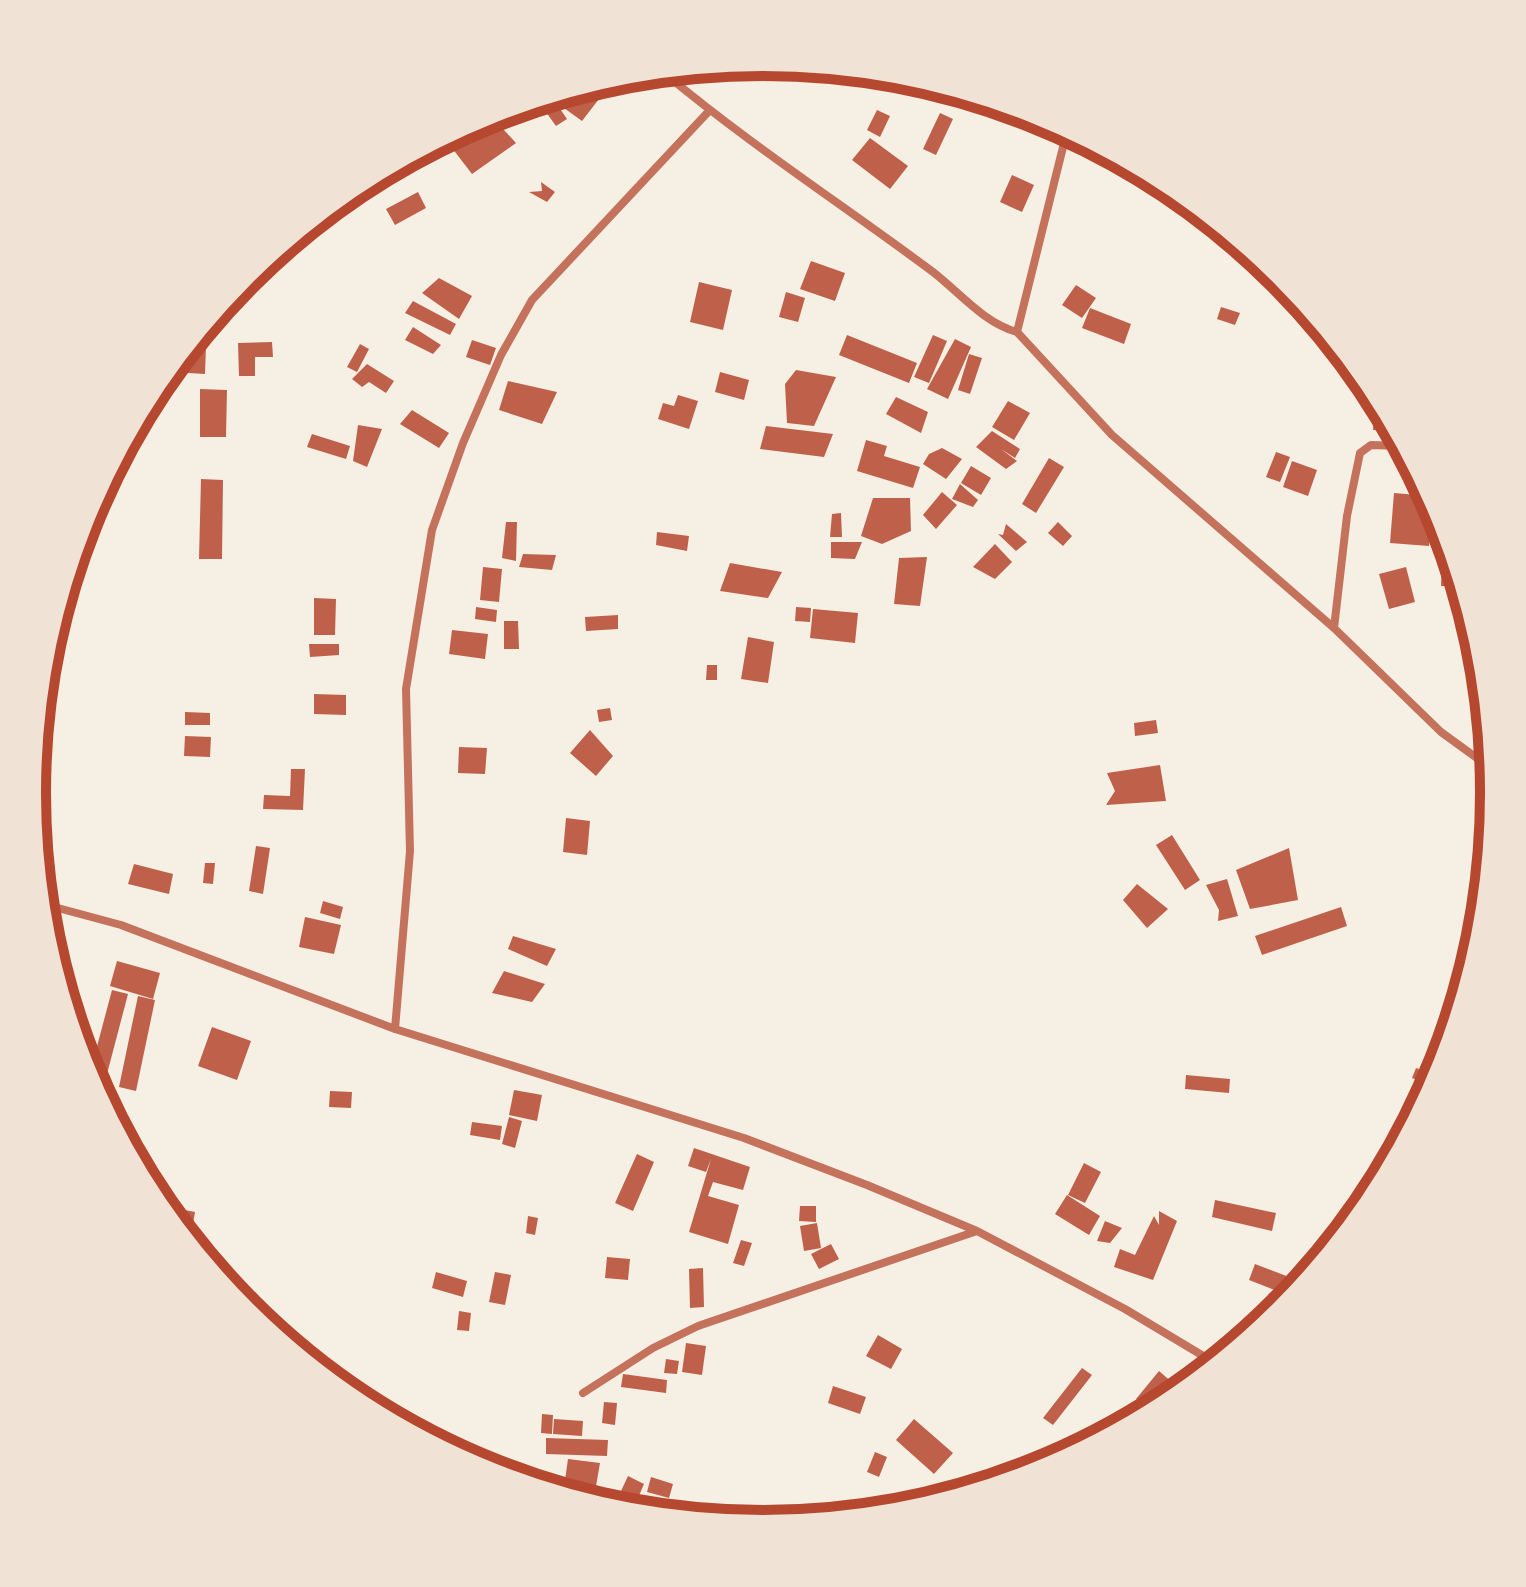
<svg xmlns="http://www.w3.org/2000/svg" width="1526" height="1587" font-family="Quicksand,sans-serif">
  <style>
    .building { fill: #bf614a }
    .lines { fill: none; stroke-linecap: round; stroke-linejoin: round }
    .minor { stroke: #c5725c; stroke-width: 8 }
    .rim { fill: none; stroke: #b5482f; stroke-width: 10 }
  </style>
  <rect width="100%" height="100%" fill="#f6efe4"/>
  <!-- building -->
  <path class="building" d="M 590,86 L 602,95 L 582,121 L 564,108 L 578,89 Z
    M 552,97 L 567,119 L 556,126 L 538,101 Z
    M 877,110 L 890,116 L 880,137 L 867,130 Z
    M 940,113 L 953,119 L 936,155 L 923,149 Z
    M 491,116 L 516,143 L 472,174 L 452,148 L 455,139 L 458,132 Z
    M 870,138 L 908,166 L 890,189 L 852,160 Z
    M 1012,175 L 1034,185 L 1022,212 L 1000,202 Z
    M 541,182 L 555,192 L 547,202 L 529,192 L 542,191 Z
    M 418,192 L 426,208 L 395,225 L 386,209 Z
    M 811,261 L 845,273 L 835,301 L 800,289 Z
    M 439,278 L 472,296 L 459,319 L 422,293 Z
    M 699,282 L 732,290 L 723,330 L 690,322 Z
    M 1076,285 L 1096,298 L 1082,318 L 1062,305 Z
    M 786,292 L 805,298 L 798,322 L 779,317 Z
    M 413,301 L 456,324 L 450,335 L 405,313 Z
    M 1221,307 L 1240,313 L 1235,325 L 1217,319 Z
    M 1090,308 L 1131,324 L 1124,344 L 1082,328 Z
    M 413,327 L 441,345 L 433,354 L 405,340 Z
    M 847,335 L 917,363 L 909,383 L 839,355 Z
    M 933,335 L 947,341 L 929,383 L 914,377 Z
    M 955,339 L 971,347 L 948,399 L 927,389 Z
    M 472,340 L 496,348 L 490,365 L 466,357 Z
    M 272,342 L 273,357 L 255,357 L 255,376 L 239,376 L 238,343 Z
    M 360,344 L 369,349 L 357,372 L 347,367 Z
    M 189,346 L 206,346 L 205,374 L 188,373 Z
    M 969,354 L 982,358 L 970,394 L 958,390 Z
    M 367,364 L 394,381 L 386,393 L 369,382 L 362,387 L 352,379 Z
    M 796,370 L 836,377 L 814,426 L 787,423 L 785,384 Z
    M 720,372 L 749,380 L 744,400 L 715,392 Z
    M 508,381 L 557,392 L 542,424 L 499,410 Z
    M 200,389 L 227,390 L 226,437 L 200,437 Z
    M 1375,394 L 1386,415 L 1394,431 L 1373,430 Z
    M 678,395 L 698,401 L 689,429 L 658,419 L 663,403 L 674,406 Z
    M 896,397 L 928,412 L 921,433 L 886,414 Z
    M 1008,401 L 1030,413 L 1014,440 L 992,427 Z
    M 412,410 L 449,433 L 439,448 L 400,424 Z
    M 358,425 L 382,429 L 367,467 L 353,461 Z
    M 766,426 L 833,434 L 824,457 L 760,449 Z
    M 992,431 L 1020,449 L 1015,458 L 1001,449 L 1017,461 L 1006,469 L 976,447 Z
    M 312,434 L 350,446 L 346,459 L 307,447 Z
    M 866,440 L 887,446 L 884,456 L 920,467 L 913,488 L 857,471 Z
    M 942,448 L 962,459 L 946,479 L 923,464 L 929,454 Z
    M 1276,452 L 1290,457 L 1280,482 L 1266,477 Z
    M 1049,458 L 1064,467 L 1036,513 L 1022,504 Z
    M 1292,461 L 1317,470 L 1308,496 L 1283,487 Z
    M 971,466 L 991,478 L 981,495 L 961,483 Z
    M 201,479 L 223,480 L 222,559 L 199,559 Z
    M 960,484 L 978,500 L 973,507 L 952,499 Z
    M 942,492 L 957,505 L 936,529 L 923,515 Z
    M 1394,493 L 1429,496 L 1433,504 L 1429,546 L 1390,543 Z
    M 873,498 L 910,498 L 911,531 L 882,544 L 861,536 Z
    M 841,513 L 842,537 L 830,537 L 832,514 Z
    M 506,522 L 517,522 L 516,561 L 502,558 Z
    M 1058,522 L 1072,536 L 1063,546 L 1048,533 Z
    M 1006,524 L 1027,542 L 1016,551 L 998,534 L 1003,535 Z
    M 657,532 L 689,536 L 687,551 L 656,545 Z
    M 831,542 L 862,542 L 855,559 L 831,558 Z
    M 995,544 L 1012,562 L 995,579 L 973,567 Z
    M 523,554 L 556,555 L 552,570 L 519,567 Z
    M 927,557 L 920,606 L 894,604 L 899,558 Z
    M 1442,561 L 1453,561 L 1459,586 L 1441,586 Z
    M 730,563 L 782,572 L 768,598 L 720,591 Z
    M 483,567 L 502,569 L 499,602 L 480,600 Z
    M 1406,567 L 1415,602 L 1389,609 L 1379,574 Z
    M 314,598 L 336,599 L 335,635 L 314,635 Z
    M 476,607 L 497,610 L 496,622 L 475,619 Z
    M 796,607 L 811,608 L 810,622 L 795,621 Z
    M 813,609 L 858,613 L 855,643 L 810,638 Z
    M 618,615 L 618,629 L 586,631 L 585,617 Z
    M 504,621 L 518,621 L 519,649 L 504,649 Z
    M 452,630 L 488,634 L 485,659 L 449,654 Z
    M 748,637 L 774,642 L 768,683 L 741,679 Z
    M 309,644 L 339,644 L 339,655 L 310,657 Z
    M 707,665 L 717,665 L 717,680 L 706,680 Z
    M 314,694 L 346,695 L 346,715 L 314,714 Z
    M 610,708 L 612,720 L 599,722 L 597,710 Z
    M 185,712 L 210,713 L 210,725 L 185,725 Z
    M 1156,720 L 1158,733 L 1135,736 L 1134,723 Z
    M 590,730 L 613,756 L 596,776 L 570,753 Z
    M 185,736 L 211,737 L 210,757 L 184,756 Z
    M 459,747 L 487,748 L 485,774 L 458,773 Z
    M 1160,765 L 1166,801 L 1106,805 L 1115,791 L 1107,773 Z
    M 291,769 L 305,769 L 303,810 L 263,809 L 264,795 L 290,796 Z
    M 566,818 L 590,821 L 587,855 L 563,852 Z
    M 1172,835 L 1200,880 L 1185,890 L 1156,845 Z
    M 256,846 L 270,848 L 263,894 L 249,891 Z
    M 1289,848 L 1298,900 L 1250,909 L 1236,870 Z
    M 205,863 L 215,863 L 213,884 L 203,883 Z
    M 134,864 L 173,874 L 169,894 L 128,884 Z
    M 1227,879 L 1238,916 L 1218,921 L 1219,910 L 1206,885 Z
    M 1137,884 L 1168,909 L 1147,928 L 1123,900 Z
    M 323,901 L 343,907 L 340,919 L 320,913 Z
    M 1341,907 L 1347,926 L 1262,955 L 1255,936 Z
    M 305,917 L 341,925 L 334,954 L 299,947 Z
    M 513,936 L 556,949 L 547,966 L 508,949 Z
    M 117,961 L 160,973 L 153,999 L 110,986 Z
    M 504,971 L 545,984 L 532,1002 L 492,993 Z
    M 112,990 L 128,994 L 107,1074 L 91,1069 Z
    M 138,996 L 155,1000 L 136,1091 L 119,1087 Z
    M 212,1027 L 251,1041 L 237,1080 L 198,1066 Z
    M 1416,1068 L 1437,1075 L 1432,1086 L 1412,1078 Z
    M 1186,1075 L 1230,1079 L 1229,1093 L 1185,1089 Z
    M 514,1090 L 542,1095 L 537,1121 L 509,1115 Z
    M 330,1091 L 352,1092 L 351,1108 L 329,1107 Z
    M 108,1111 L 122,1112 L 122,1137 L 113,1121 Z
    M 509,1117 L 522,1121 L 515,1148 L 502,1144 Z
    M 472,1122 L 502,1126 L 500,1140 L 470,1135 Z
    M 694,1148 L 750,1167 L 743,1190 L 713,1182 L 708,1196 L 739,1205 L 728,1244 L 689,1232 L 711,1159 L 706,1172 L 688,1166 Z
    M 637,1154 L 654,1162 L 633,1211 L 615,1203 Z
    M 1084,1163 L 1101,1172 L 1085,1203 L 1068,1195 Z
    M 1067,1195 L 1100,1216 L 1089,1235 L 1055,1214 Z
    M 1215,1200 L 1276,1213 L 1272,1231 L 1212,1217 Z
    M 160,1205 L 195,1212 L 190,1242 Z
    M 800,1206 L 816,1206 L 816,1222 L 799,1221 Z
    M 1159,1211 L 1177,1221 L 1153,1280 L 1114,1267 L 1120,1249 L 1135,1255 L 1154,1216 L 1159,1225 Z
    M 528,1216 L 538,1218 L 535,1235 L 526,1233 Z
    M 1105,1221 L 1122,1228 L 1110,1243 L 1097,1241 Z
    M 817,1223 L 821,1248 L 804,1251 L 800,1226 Z
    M 741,1240 L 752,1243 L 744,1266 L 733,1263 Z
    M 831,1244 L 839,1259 L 819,1269 L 811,1254 Z
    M 607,1257 L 630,1259 L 628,1280 L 605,1278 Z
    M 1255,1264 L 1297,1280 L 1290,1296 L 1249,1280 Z
    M 703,1268 L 704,1307 L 690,1308 L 689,1269 Z
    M 436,1272 L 467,1281 L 463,1297 L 432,1288 Z
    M 495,1272 L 511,1275 L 505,1305 L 489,1302 Z
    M 459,1311 L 471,1313 L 469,1331 L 457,1330 Z
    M 878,1335 L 902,1349 L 891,1369 L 866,1356 Z
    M 686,1343 L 706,1346 L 702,1375 L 682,1372 Z
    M 666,1359 L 679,1361 L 677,1374 L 664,1373 Z
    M 1082,1368 L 1092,1375 L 1053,1425 L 1043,1418 Z
    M 1159,1371 L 1182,1391 L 1151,1411 L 1136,1399 Z
    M 623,1374 L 667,1380 L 666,1393 L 621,1387 Z
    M 833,1386 L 866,1397 L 860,1414 L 828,1403 Z
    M 1136,1401 L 1149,1412 L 1126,1425 L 1119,1419 Z
    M 604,1402 L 617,1403 L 615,1425 L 602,1423 Z
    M 542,1414 L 553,1415 L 552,1434 L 541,1433 Z
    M 554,1419 L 583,1421 L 582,1436 L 553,1434 Z
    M 914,1419 L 953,1453 L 934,1474 L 896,1440 Z
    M 546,1438 L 608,1440 L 607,1456 L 546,1454 Z
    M 875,1452 L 887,1457 L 879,1477 L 867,1472 Z
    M 568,1459 L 600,1463 L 595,1492 L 564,1487 Z
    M 628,1476 L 644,1484 L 638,1498 L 621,1491 Z
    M 651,1477 L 673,1484 L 669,1498 L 647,1492 Z"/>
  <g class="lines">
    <!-- minor -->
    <path class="minor" d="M 663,72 C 749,144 843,205 933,272 C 960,293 984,323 1017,332 L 1112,435 L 1334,628 L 1441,732 L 1492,769
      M 1017,332 L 1067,131
      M 1334,628 L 1347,516 L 1360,453 L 1371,445 L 1402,446
      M 43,904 L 121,925 L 395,1029 L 744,1138 L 867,1185 L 977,1231 L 1125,1309 L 1215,1363
      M 395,1029 L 410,851 L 406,689 L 432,530 L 463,443 L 501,355 L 532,300 L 709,111
      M 583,1393 L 653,1348 L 698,1326 L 977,1231"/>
  </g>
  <!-- crop -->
  <path d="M0 0H1526V1587H0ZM46 793a717 717 0 1 1 1434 0a717 717 0 1 1-1434 0Z" fill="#f1e2d6" fill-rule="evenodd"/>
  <path class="rim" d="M46 793a717 717 0 1 1 1434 0a717 717 0 1 1-1434 0Z"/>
</svg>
